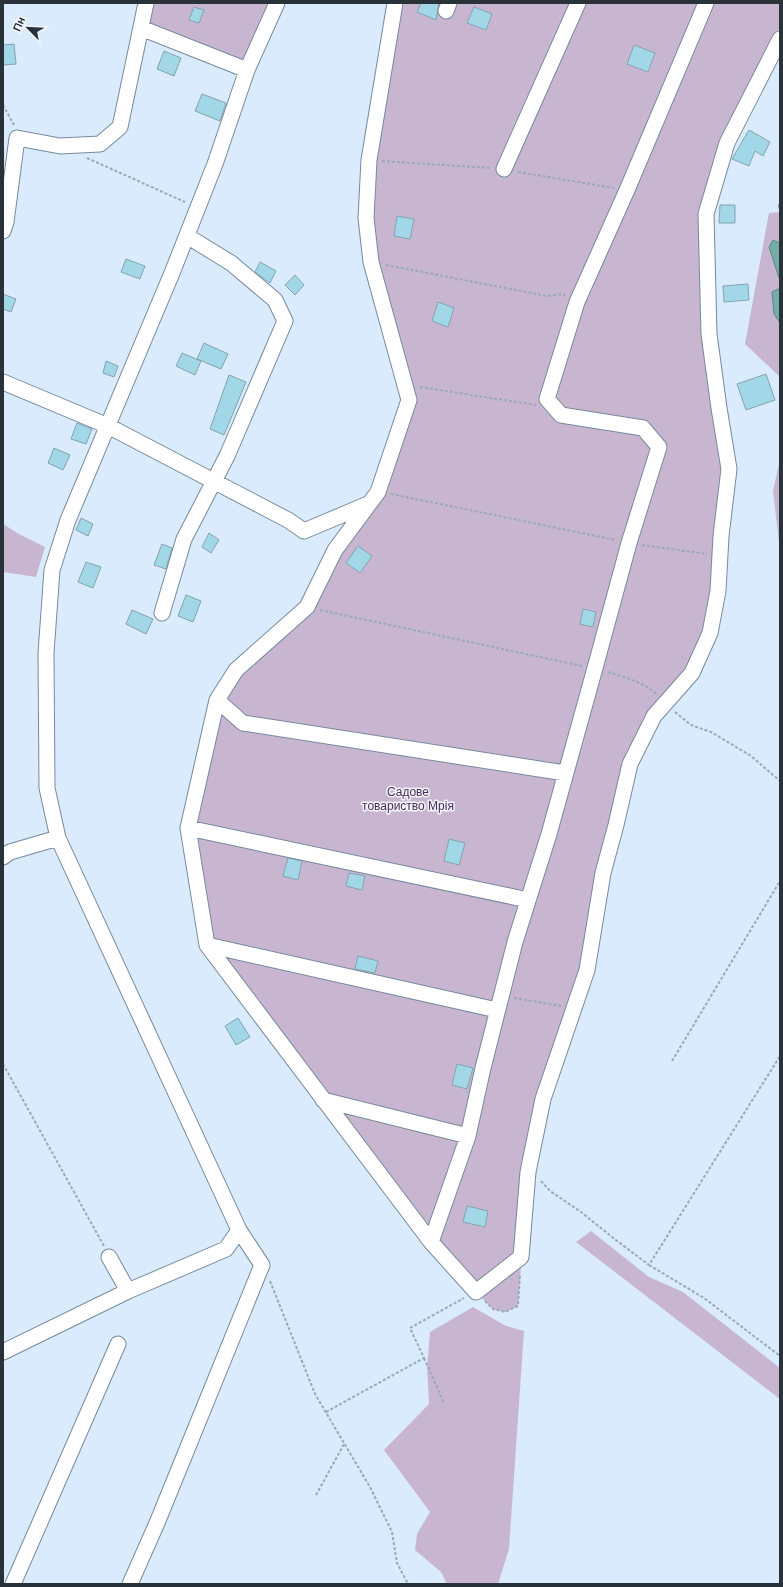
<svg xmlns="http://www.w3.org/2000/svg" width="783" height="1587" font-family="Helvetica,sans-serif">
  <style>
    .green { fill: #c8b6d1 }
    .water { fill: #74ada7; stroke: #5e8886 }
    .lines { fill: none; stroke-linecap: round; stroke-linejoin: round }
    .stream { stroke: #5e8886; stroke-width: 3.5 }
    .building { fill: #a2d7e8; stroke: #83a3ad }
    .minor-casing { stroke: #76899d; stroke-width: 17 }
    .path { stroke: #9ba9b7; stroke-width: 2; stroke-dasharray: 3 2; stroke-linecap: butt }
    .minor { stroke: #fff; stroke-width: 15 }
    .labels { text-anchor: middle; stroke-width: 3; stroke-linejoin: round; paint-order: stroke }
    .park-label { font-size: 12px; fill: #4c2a5b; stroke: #f2f6fb }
  </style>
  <rect width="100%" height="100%" fill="#daebfd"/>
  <!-- green -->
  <path class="green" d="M 146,3 L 277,3 L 247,70 L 141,28 Z
    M 395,3 L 780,3 L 780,39 L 727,143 L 706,214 L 709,334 L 729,469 L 710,633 L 630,764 L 587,970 L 543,1099 L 525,1212 L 518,1306 L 505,1312 L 493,1309 L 476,1292 L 207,945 L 188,828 L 217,700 L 307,607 L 378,492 L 409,400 L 371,262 L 369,160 Z
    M 780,212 L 780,377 L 745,344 L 769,213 Z
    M 780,459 L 780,551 L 773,491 Z
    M 3,524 L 19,534 L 45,547 L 36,577 L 3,572 Z
    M 591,1231 L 649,1277 L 683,1292 L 780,1368 L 780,1399 L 576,1242 Z
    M 473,1307 L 506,1326 L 524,1331 L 509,1549 L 498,1584 L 447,1584 L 441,1572 L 415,1550 L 417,1534 L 430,1512 L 384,1450 L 429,1404 L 427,1367 L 430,1332 Z"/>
  <!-- water -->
  <path class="water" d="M 773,240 L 780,243 L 780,281 L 769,247 Z
    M 780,288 L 780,323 L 774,314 L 772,292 Z"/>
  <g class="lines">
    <!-- stream -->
    <path class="stream" d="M 780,205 L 780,207"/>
  </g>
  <!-- building -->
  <path class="building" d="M 421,3 L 439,3 L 436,20 L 417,12 Z
    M 194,7 L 204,10 L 199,23 L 189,20 Z
    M 474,7 L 492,14 L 486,30 L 467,23 Z
    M 14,44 L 16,64 L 3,65 L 3,45 Z
    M 634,45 L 655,53 L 648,72 L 627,64 Z
    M 164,51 L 181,58 L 174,76 L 157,69 Z
    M 202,94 L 226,103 L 220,121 L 195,111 Z
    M 749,130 L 770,142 L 763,156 L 755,151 L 749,166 L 732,159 Z
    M 720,205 L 735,205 L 735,223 L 719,223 Z
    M 397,216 L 414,219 L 410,239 L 394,236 Z
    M 126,259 L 145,266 L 140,279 L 121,272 Z
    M 260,262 L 276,271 L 270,283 L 255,272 Z
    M 295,275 L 304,285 L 295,295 L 285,285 Z
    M 748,284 L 749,300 L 724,302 L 723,286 Z
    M 3,294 L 16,299 L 11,312 L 3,309 Z
    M 438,302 L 454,308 L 448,327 L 432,321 Z
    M 204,343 L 228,354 L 221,369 L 197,359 Z
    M 182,353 L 201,361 L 195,375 L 176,366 Z
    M 106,361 L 118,366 L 114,377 L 103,373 Z
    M 766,374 L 775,400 L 746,410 L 737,384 Z
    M 229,375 L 246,382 L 224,435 L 210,429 Z
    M 77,423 L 92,429 L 86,444 L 71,439 Z
    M 54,448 L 70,455 L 63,470 L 48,463 Z
    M 81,518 L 93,524 L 88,536 L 76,530 Z
    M 209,533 L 219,540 L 211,553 L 202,547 Z
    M 162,544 L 172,548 L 166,569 L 154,565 Z
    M 358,546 L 372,556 L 360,573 L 346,563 Z
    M 86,562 L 101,567 L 93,588 L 78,582 Z
    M 186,595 L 201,601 L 193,622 L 178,616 Z
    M 583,609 L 596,612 L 593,627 L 580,624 Z
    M 132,610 L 153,619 L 146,634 L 126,624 Z
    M 449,839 L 465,843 L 459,865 L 444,861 Z
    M 288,858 L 302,861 L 298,880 L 283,876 Z
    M 349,873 L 365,876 L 362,890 L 346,886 Z
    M 358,956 L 378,961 L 375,973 L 355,969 Z
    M 238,1018 L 250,1037 L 236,1045 L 225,1026 Z
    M 457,1064 L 473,1068 L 467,1089 L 452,1085 Z
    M 467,1206 L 488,1211 L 485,1227 L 463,1222 Z"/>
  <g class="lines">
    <!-- minor casing -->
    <g class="minor-casing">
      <path id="minor" d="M 395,3 L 369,160 L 366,218 L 371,262 L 409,400 L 378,492 L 335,550 L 307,607 L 236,670 L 217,700 L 188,828 L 207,945 L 431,1242 L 476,1292 L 521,1257 L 528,1172 L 543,1099 L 587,970 L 603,873 L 616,825 L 630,764 L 654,716 L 692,673 L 710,633 L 718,591 L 721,536 L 729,469 L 719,408 L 709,334 L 706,214 L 727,143 L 780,39
        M 446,11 L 449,3
        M 141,28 L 247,70
        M 504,169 L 578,3
        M 3,231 L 6,222 L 17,138 L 60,146 L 100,144 L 120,127 L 146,3
        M 3,382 L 108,426 L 288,520 L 304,531 L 368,504
        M 162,613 L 184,539 L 227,456 L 285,321 L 275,300 L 231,263 L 187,236
        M 217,700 L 243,723 L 565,773
        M 188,828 L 528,900
        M 3,857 L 10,852 L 58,838
        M 207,945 L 497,1010
        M 323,1100 L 468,1136
        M 431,1242 L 468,1136 L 483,1068 L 515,942 L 549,834 L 595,668 L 629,543 L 659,447 L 643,428 L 561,415 L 547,399 L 577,302 L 627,190 L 706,3
        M 109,1257 L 128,1291
        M 3,1352 L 128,1291 L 226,1249 L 239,1230
        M 13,1584 L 118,1344
        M 130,1584 L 157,1523 L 262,1265 L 239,1230 L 58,838 L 47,788 L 46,653 L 52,570 L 68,520 L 172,273 L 215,164 L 247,70 L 277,3"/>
    </g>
    <!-- path -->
    <path class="path" d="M 3,105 L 14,125
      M 87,158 L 185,202
      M 382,161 L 491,168
      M 518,172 L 614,188
      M 386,265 L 547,296 L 562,294 L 566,296
      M 420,387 L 536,405
      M 391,494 L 616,540
      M 642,545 L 707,554
      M 320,610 L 582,666
      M 608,672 C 623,677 644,682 656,694
      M 675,712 L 691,725 L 711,732 L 751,756 L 780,781
      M 514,998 L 561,1006
      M 672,1061 L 780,881
      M 3,1064 L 104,1246
      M 541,1181 L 550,1191 L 581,1212 L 612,1237 L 649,1265 L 780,1056
      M 649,1265 L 704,1298 L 780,1356
      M 270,1281 L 315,1394 L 370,1487 L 392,1532 L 397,1563 L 408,1584
      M 485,1301 L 493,1309 L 505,1312 L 518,1306 L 520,1274
      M 424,1358 L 444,1403
      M 326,1412 L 424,1358 L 410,1328 L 464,1298
      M 316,1495 L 344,1444"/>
    <!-- minor -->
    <use href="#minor" class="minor"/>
  </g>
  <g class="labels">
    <!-- park labels -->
    <g class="park-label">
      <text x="408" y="796">Садове<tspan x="408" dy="14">товариство Мрія</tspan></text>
    </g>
  </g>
  <!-- border -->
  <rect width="783" height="1587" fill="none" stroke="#293139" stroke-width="8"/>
  <!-- north arrow -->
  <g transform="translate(28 28) rotate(294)" stroke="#f2f6fb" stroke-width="3" paint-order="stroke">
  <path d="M0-3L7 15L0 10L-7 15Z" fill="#293139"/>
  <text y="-6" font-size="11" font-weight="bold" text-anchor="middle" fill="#293139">Пн</text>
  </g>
</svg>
